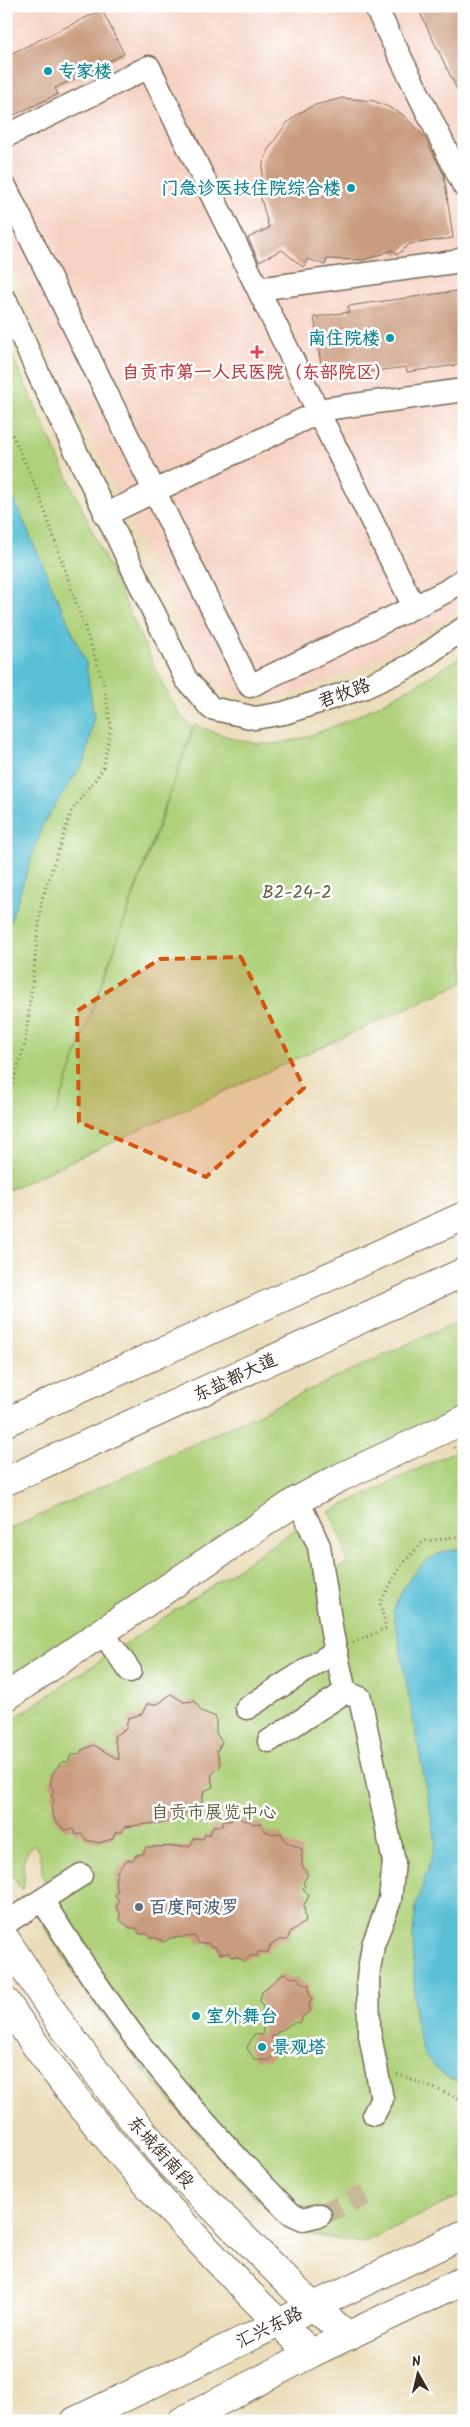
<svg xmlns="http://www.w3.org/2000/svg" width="470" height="2427" font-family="Kalam,'LXGW WenKai TC',sans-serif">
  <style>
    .built { fill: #f6d2c3 }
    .green { fill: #aed17a; stroke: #747e4c }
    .water { fill: #58bfd6; stroke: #4a747a }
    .building { fill: #ca9c7f }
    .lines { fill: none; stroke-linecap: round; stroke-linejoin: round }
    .minor-tunnel { stroke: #c8b99b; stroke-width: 22; stroke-dasharray: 22 11; stroke-linecap: butt }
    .minor-casing { stroke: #796955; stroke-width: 25 }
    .major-casing { stroke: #796955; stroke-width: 30 }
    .highway-casing { stroke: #796955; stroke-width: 30 }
    .path { stroke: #796955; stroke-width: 3; stroke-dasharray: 1 4; stroke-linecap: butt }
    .minor { stroke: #fff; stroke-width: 22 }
    .major { stroke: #fff; stroke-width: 28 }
    .highway { stroke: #fff; stroke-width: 28 }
    .marked { fill: #d7540e; fill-opacity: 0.2; stroke: #d7540e; stroke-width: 4; stroke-dasharray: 10 6; stroke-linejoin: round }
    .culture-dot { fill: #0f9aa8; stroke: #fff; stroke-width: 2 }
    .health-dot { fill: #e0444e; stroke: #fff; stroke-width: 2 }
    .service-dot { fill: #5c6f8a; stroke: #fff; stroke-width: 2 }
    .labels { text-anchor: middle; stroke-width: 5; stroke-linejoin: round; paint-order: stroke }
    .culture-label { font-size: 18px; font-weight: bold; fill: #0d838f; stroke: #fff; text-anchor: start }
    .health-label { font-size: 18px; font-weight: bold; fill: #be3a42; stroke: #fff }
    .street-label { font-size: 18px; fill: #3b2a1e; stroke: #fff }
    .park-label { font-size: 18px; fill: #5e5c3a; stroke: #fff }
    .service-label { font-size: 18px; font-weight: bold; fill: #4e5e75; stroke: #fff; text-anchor: start }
  </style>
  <rect width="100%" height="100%" fill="#fff"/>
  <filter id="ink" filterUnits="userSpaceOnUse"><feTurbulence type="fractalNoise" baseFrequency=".02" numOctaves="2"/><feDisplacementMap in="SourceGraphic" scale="10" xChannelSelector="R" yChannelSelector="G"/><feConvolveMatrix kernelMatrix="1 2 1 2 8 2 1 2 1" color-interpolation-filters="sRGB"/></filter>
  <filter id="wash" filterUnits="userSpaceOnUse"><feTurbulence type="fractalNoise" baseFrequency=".0096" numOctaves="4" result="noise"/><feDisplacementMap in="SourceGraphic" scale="20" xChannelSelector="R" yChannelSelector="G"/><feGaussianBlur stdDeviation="1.12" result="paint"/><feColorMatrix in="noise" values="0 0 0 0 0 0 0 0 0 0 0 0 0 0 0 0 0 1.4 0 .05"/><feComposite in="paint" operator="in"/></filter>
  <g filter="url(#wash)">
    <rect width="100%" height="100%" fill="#ebddba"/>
    <!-- built -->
    <path class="built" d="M 6,6 L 464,6 L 464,606 L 457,612 L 412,640 L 362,667 L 280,698 L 243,696 L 221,689 L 197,662 L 58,370 L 6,251 Z"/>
    <!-- green -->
    <path class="green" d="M 6,343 L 162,683 L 180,715 L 193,727 L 55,1115 L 195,725 C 216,733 239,742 262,744 C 315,747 419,684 464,655 L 464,982 L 6,1191 Z
      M 464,1318 L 464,1408 L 6,1682 L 6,1531 Z
      M 464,1447 L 464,2194 L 362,2243 L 288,2231 L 233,2174 L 142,2068 L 97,2007 L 42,1924 L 45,1925 L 98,1997 L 51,1885 C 38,1879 44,1870 41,1860 C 40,1854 37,1848 34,1844 C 14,1864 30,1874 22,1891 L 6,1864 L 6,1724 L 300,1526 L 312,1550 L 316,1576 L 347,1564 L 342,1538 L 329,1512 Z"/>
    <!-- water -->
    <path class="water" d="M 6,481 L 86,663 L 94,718 L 86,759 L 43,824 L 6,934 Z
      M 458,1549 L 464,1553 L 464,2084 L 443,2075 L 424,2054 L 415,2021 L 413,1933 L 416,1906 L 436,1843 L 393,1610 C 408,1578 420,1555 458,1549 Z"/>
    <g id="blocks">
      <!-- building -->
      <path class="building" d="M 418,6 L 464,6 L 464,104 L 422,17 Z
        M 102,10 L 124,54 L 55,88 L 58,94 L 6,119 L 6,56 Z
        M 342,98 L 374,101 L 388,107 L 402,114 L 424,136 L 444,175 L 453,238 L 410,244 L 397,255 L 393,250 L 364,260 L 327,259 L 325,265 L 308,259 L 303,267 L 282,250 L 259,261 L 248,238 L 269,228 L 260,195 L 263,164 L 268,150 L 286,124 L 298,114 L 312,106 Z
        M 464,290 L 464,364 L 407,372 L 406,367 L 323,378 L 314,317 L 349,312 L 348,306 Z
        M 171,1694 L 184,1702 L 195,1701 L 201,1711 L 216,1717 L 216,1733 L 222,1742 L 217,1751 L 221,1766 L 213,1773 L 211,1777 L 213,1787 L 204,1791 L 201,1805 L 186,1810 L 182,1820 L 124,1827 L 122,1832 L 116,1832 L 112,1839 L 99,1843 L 86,1840 L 82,1834 L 76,1835 L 73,1829 L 65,1830 L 55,1821 L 51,1808 L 54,1801 L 51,1796 L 54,1791 L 50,1785 L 53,1772 L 62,1762 L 68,1762 L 71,1755 L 79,1755 L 82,1750 L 94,1745 L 119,1760 L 114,1736 L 126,1729 L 128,1718 L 142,1714 L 147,1704 L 158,1704 Z
        M 237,1816 L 244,1821 L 249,1820 L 252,1824 L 261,1823 L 265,1831 L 273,1834 L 281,1833 L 286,1842 L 302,1849 L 302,1866 L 308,1874 L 303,1883 L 305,1886 L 303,1888 L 309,1896 L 304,1905 L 306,1922 L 291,1931 L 287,1940 L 279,1940 L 270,1946 L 268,1952 L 258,1952 L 257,1956 L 251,1956 L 244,1961 L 237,1957 L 231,1957 L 229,1953 L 220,1954 L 215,1946 L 211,1947 L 208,1943 L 199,1944 L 195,1936 L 170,1938 L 164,1942 L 157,1938 L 151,1938 L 148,1934 L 140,1934 L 136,1928 L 130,1928 L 120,1920 L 120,1913 L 116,1907 L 119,1901 L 115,1895 L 118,1890 L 115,1884 L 117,1871 L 127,1860 L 133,1860 L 136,1855 L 143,1854 L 146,1847 L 190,1846 L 194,1838 L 203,1839 L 205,1834 L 210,1834 L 213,1826 L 222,1826 L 224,1821 L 230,1821 Z
        M 284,1973 L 292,1978 L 297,1977 L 301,1982 L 309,1985 L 309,1994 L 312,1999 L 309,2004 L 310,2012 L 303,2016 L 300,2023 L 294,2022 L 271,2037 L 277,2046 L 270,2060 L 255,2060 L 247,2048 L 254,2034 L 263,2035 L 263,2007 L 260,2001 L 262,1991 Z"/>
    </g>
  </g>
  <g filter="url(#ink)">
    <use href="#blocks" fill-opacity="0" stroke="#796955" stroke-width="1"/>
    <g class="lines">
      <!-- minor-tunnel -->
      <path class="minor-tunnel" d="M 320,2215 L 365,2195"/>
      <!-- minor casing -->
      <g class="minor-casing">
        <path id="minor" d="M 375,6 L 464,186
          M 6,136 L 149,67 L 414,607
          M 6,188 L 250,686 L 445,592 L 464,579
          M 258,289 L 454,262 L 464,258
          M 6,301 L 38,373 L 186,679 L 211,708 L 255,718 L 284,713 L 365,687 L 412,665 L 464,628
          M 105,515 L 325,409 L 464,390
          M 298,1500 L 319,1546 L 332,1633 L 345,1692
          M 102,1632 L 130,1671
          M 247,1708 L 336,1651
          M 269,1741 L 345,1692 L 360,1698 L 394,1862 L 390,1900 L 373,1945 L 368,1977 L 369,2030 L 382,2099 L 374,2114
          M 42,1900 C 76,1954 111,2008 150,2057 C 194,2112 241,2163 290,2213 L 303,2219 L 320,2215
          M 6,1923 L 81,1875"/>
      </g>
      <!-- major casing -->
      <g class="major-casing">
        <path id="major" d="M 6,1940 L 59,2021 L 119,2103 L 170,2164 L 312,2306 L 349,2336
          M 6,2002 C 63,2089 130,2168 201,2243 C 237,2281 272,2319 312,2353
          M 75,2421 L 464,2234
          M 182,2421 L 312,2353 L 464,2280"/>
      </g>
      <!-- highway casing -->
      <g class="highway-casing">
        <path id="highway" d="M 6,1422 L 464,1216
          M 6,1481 L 464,1272
          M 6,1697 L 298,1500 L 339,1478 L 464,1420"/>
      </g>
      <!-- path -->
      <path class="path" d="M 6,421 L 38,491 L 103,681 L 111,727 L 103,769 L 72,810 L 42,899 L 25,1044 L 12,1086 L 6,1092
        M 454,1447 L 464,1455
        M 353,1643 L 386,1628 L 380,1603 L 402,1564 L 424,1541 L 464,1536
        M 397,2074 L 464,2100"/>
      <!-- minor -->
      <use href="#minor" class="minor"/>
      <!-- major -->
      <use href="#major" class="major"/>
      <!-- highway -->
      <use href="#highway" class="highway"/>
    </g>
  </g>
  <!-- marked area -->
  <path class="marked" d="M 241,957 L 304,1088 L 206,1177 L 79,1122 L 77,1011 L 160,959 Z"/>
  <!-- markers -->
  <g class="culture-dot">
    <circle cx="48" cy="71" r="5"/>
    <circle cx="351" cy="188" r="5"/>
    <circle cx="390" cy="338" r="5"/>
    <circle cx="196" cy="2016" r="5"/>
    <circle cx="262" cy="2047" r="5"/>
  </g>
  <path class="health-dot" d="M254.5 344.5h5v5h5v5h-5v5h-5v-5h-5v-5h5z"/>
  <circle class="service-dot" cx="139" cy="1907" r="5"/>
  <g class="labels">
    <!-- culture labels -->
    <g class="culture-label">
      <text x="58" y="77">专家楼</text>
      <text x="341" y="194" text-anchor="end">门急诊医技住院综合楼</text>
      <text x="380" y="344" text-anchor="end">南住院楼</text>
      <text x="206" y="2022">室外舞台</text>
      <text x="272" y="2053">景观塔</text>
    </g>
    <!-- health labels -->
    <g class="health-label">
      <text x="257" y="378">自贡市第一人民医院（东部院区）</text>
    </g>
    <!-- street labels -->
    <g class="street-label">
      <text transform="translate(344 693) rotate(-20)" y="6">君牧路</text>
      <text transform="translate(235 1377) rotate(-25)" y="6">东盐都大道</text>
      <text transform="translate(161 2152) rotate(48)" y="6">东城街南段</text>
      <text transform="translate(269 2327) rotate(-26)" y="6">汇兴东路</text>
    </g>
    <!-- park labels -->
    <g class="park-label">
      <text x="297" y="898">B2-24-2</text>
      <text x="214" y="1818">自贡市展览中心</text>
    </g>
    <!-- service labels -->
    <g class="service-label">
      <text x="149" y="1913">百度阿波罗</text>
    </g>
  </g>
  <!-- margin -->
  <rect width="470" height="2427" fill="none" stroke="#fff" stroke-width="25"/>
  <!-- north arrow -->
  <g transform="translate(418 2374) rotate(352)" stroke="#ffffff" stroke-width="4" paint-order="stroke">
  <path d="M0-4L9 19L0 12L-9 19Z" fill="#3b2a1e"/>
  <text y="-8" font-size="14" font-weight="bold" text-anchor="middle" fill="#3b2a1e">N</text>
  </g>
</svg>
